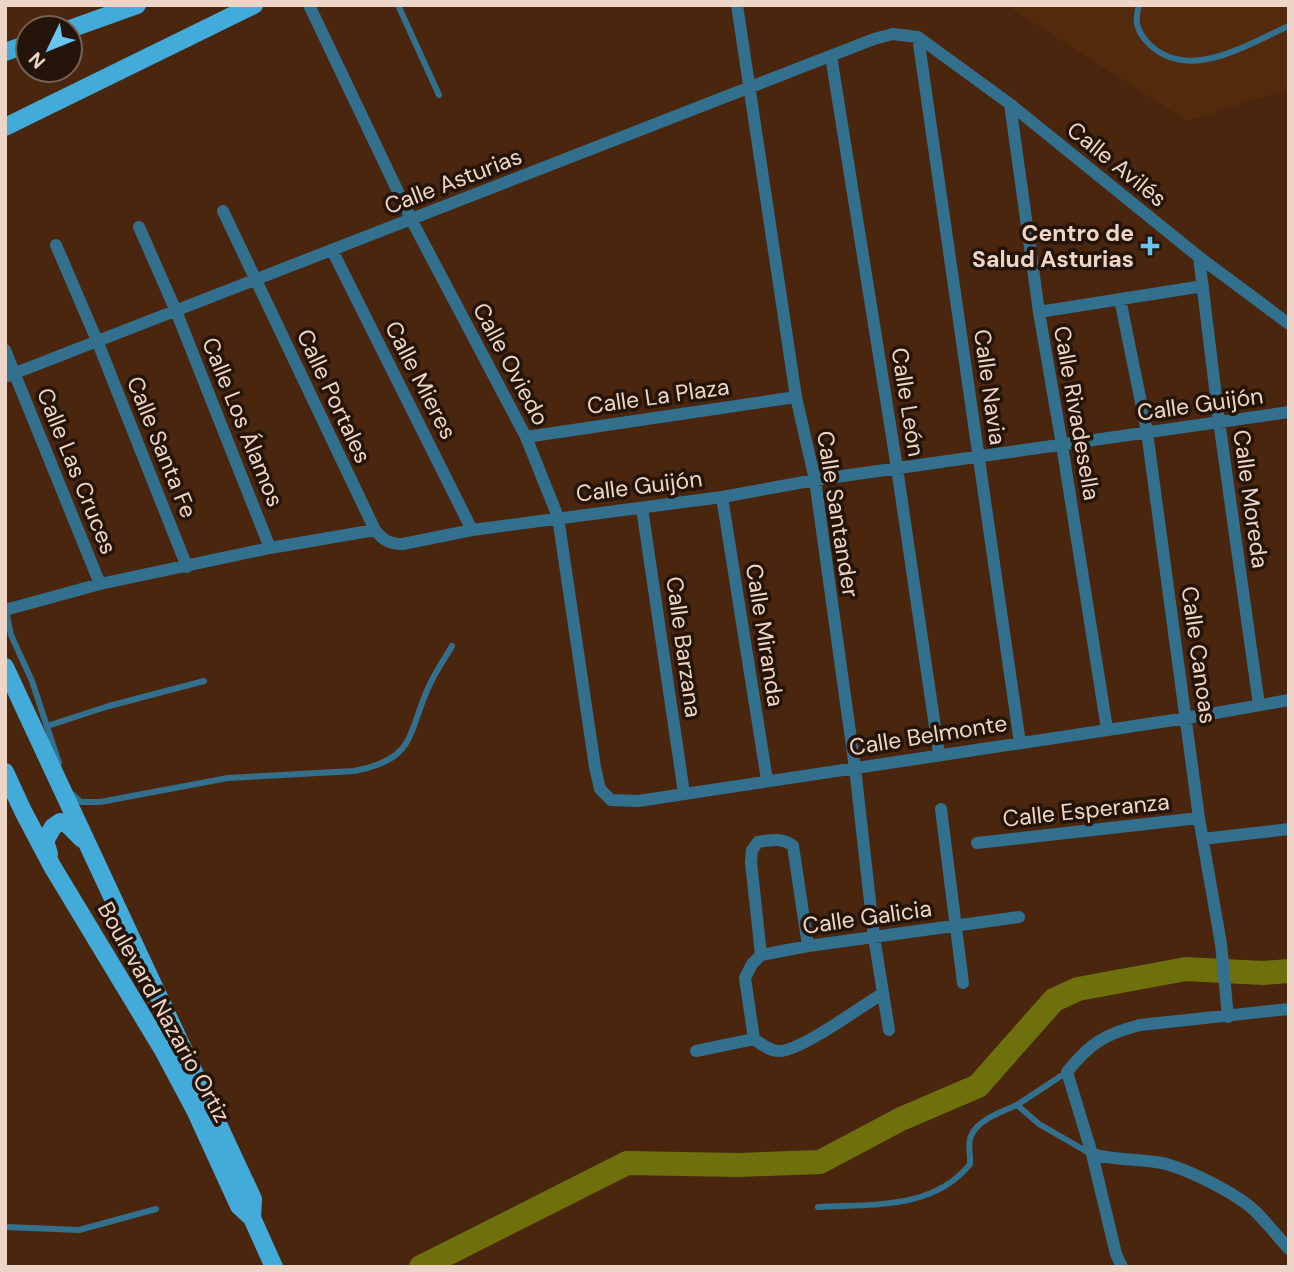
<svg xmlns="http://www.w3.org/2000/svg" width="1294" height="1272" font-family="'DM Sans',sans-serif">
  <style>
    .built { fill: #542a0c }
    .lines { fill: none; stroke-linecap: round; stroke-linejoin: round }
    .river { stroke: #6d700c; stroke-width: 24 }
    .lane { stroke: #33708d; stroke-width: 6 }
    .street { stroke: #33708d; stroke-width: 12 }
    .primary { stroke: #42abda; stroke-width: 18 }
    .poi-dot { fill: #68c4f0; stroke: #25140a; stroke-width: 2.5 }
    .labels { text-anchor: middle; stroke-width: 7; stroke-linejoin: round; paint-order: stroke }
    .street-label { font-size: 23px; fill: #edd5c7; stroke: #25140a }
    .poi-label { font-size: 23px; font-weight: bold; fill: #edd5c7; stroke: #25140a; text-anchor: end }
  </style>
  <rect width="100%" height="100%" fill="#4a260e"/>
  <!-- built -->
  <path class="built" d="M 1006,5 L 1289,5 L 1289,89 L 1187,121 Z"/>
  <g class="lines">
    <!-- river -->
    <path class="river" d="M 421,1267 L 627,1163 L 738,1165 L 820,1162 L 901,1119 L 978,1086 L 1054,1000 L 1078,989 L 1186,969 L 1263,973 L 1289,971"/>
    <!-- lane -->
    <path class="lane" d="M 398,5 L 439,95
      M 1139,5 C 1134,21 1137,32 1149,44 C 1189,83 1247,44 1289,26
      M 6,611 L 11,635 L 32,681 L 59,763
      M 47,726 L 109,706 L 204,681
      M 73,795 L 81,802 L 100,802 L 228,778 L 354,771 C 418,759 407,732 430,684 C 436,671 445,658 452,646
      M 1017,1105 L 1067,1072
      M 818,1207 C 871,1204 934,1210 970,1164 C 971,1155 967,1144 971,1136 C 977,1120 1003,1111 1017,1105 L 1039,1124 L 1091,1154
      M 5,1227 L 79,1230 L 156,1209"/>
    <!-- street -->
    <path class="street" d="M 309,5 L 412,221 L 526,437 L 558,517 L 595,767 L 600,789 L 611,800 L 638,801 L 1187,718 L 1289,700
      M 737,5 L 796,397 L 815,480 L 855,768 L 874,937 L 889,1030
      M 918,37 L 1020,743
      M 831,56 L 897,468 L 939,754
      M 1010,104 L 1039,312 L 1062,445 L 1107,729
      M 223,211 L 375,530
      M 139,227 L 176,311 L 270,548
      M 56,245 L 98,343 L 187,567
      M 332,250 L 472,530
      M 1199,257 L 1219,421 L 1259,705
      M 1120,299 L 1147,432 L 1199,818 L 1221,944 L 1228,1017
      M 1039,312 L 1203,286
      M 5,350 L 100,584
      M 5,377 L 874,39 L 893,34 L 918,37 L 1010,104 L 1199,257 L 1289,324
      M 526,437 L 796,397
      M 722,497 L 767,780
      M 642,508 L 684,793
      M 5,610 L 100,584 L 270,548 L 375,530 C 383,540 389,544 403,544 L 472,530 L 722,497 L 815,480 L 1289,412
      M 941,809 L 963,983
      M 1203,839 L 1289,829
      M 977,843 L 1199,818
      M 761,955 L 751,862 L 752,850 L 758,842 C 770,840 783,837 793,846 L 808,946
      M 754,1039 L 745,978 L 752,964 L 761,955 L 808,946 L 1019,917
      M 696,1051 L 754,1039 C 761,1044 770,1051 779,1051 C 799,1052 862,1006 882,994
      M 1092,1154 C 1113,1160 1134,1159 1156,1162 C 1181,1165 1238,1194 1256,1212 C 1268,1224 1278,1237 1289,1249
      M 1122,1267 L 1116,1254 L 1092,1154 L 1067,1072 C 1090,1043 1105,1034 1140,1025 L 1289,1009"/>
    <!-- primary -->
    <path class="primary" d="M 70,29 L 137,5
      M 5,52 L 28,44
      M 5,127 L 254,5
      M 5,667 L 253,1199 L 252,1218
      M 5,772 L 23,811 L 52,866 L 163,1050 L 195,1110 L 239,1206 L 252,1218 L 274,1267
      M 49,854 L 45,841 L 53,827 L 60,822 L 67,824 L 82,839"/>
  </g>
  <!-- markers -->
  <path class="poi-dot" d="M1146.5 235.5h7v7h7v7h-7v7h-7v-7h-7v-7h7z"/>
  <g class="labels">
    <!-- street labels -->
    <g class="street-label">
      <text transform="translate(1117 164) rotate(39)" y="8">Calle Avilés</text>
      <text transform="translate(453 181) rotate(-21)" y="8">Calle Asturias</text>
      <text transform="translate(511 364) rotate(62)" y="8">Calle Oviedo</text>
      <text transform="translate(421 380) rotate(63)" y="8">Calle Mieres</text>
      <text transform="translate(990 387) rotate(82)" y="8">Calle Navia</text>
      <text transform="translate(334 396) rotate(65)" y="8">Calle Portales</text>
      <text transform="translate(658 396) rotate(-8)" y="8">Calle La Plaza</text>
      <text transform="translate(908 402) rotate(81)" y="8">Calle León</text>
      <text transform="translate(1200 404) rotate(-8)" y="8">Calle Guijón</text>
      <text transform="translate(1077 413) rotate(80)" y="8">Calle Rivadesella</text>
      <text transform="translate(243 422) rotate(68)" y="8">Calle Los Álamos</text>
      <text transform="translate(162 447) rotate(68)" y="8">Calle Santa Fe</text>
      <text transform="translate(77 471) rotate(68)" y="8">Calle Las Cruces</text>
      <text transform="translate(639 486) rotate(-7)" y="8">Calle Guijón</text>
      <text transform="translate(1251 499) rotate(82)" y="8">Calle Moreda</text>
      <text transform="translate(838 514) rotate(81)" y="8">Calle Santander</text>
      <text transform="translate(765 635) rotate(81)" y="8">Calle Miranda</text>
      <text transform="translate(684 647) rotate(82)" y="8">Calle Barzana</text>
      <text transform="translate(1199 655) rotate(82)" y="8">Calle Canoas</text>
      <text transform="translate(928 735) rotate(-9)" y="8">Calle Belmonte</text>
      <text transform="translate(1086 810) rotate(-6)" y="8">Calle Esperanza</text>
      <text transform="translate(867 917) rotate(-8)" y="8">Calle Galicia</text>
      <text transform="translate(164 1012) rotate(61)" y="8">Boulevard Nazario Ortiz</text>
    </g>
    <!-- poi labels -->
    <g class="poi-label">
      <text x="1134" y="241">Centro de<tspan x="1134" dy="26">Salud Asturias</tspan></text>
    </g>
  </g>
  <!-- border -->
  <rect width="1294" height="1272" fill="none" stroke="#edd5c7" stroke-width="14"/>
  <!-- north arrow -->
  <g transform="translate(49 49) rotate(227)"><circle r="33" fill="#25140a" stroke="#756156" stroke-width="2"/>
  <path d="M0-5L12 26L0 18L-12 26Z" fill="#68c4f0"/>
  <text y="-10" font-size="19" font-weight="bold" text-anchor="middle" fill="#edd5c7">N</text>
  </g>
</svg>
